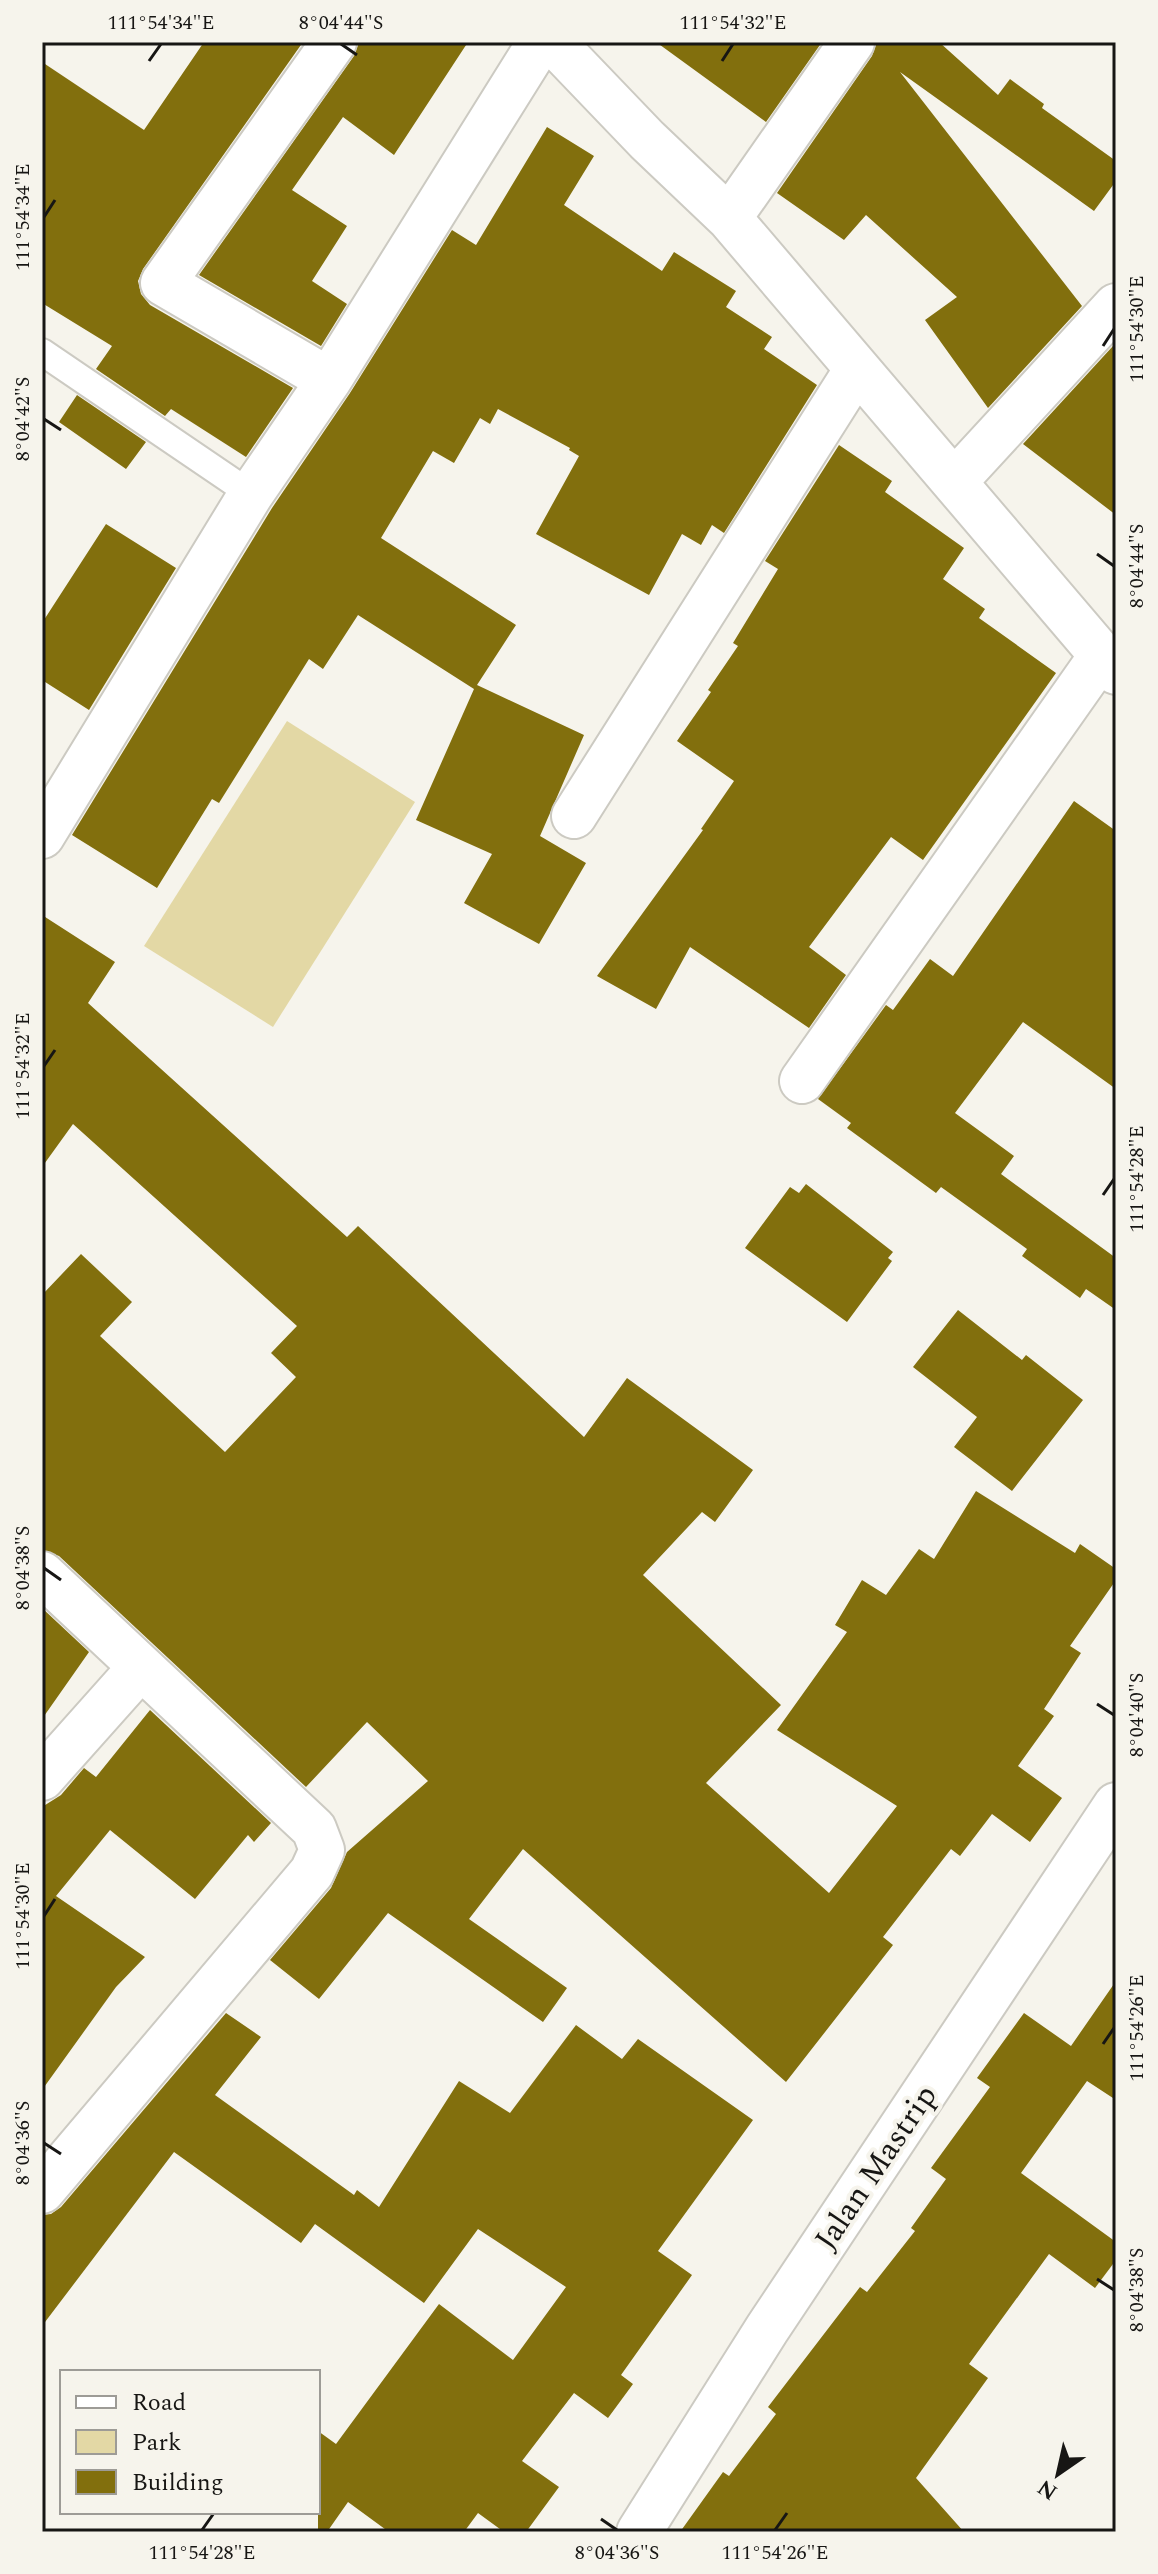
<svg xmlns="http://www.w3.org/2000/svg" width="1158" height="2574" font-family="Spectral,serif">
  <style>
    .green { fill: #e3d8a5 }
    .building { fill: #826f0d }
    .lines { fill: none; stroke-linecap: round; stroke-linejoin: round }
    .lane-casing { stroke: #cccac2; stroke-width: 30 }
    .street-casing { stroke: #cccac2; stroke-width: 48 }
    .secondary-casing { stroke: #cccac2; stroke-width: 48 }
    .lane { stroke: #fff; stroke-width: 26 }
    .street { stroke: #fff; stroke-width: 44 }
    .secondary { stroke: #fff; stroke-width: 44 }
    .ticks { fill: none; stroke: #171614; stroke-width: 3 }
    .labels { text-anchor: middle; stroke-width: 8; stroke-linejoin: round; paint-order: stroke }
    .street-label { font-size: 32px; fill: #171614; stroke: #f6f4ec }
    .neatline { fill: none; stroke: #171614; stroke-width: 3 }
    .ticks-label { font-size: 20px; text-anchor: middle; fill: #171614 }
  </style>
  <rect width="100%" height="100%" fill="#f6f4ec"/>
  <!-- green -->
  <path class="green" d="M 287,721 L 415,802 L 273,1027 L 144,946 Z"/>
  <!-- building -->
  <path class="building" d="M 204,42 L 303,42 L 143,269 L 138,281 L 141,294 L 150,305 L 293,388 L 246,457 L 171,409 L 165,416 L 96,369 L 112,346 L 42,303 L 42,62 L 144,130 Z
    M 359,42 L 468,42 L 394,155 L 343,117 L 292,190 L 347,226 L 312,281 L 347,304 L 321,346 L 199,275 L 354,56 Z
    M 656,42 L 822,42 L 766,122 Z
    M 877,42 L 939,42 L 998,95 L 1010,79 L 1044,104 L 1042,108 L 1116,161 L 1116,181 L 1094,211 L 900,72 L 1082,306 L 988,408 L 925,320 L 957,297 L 866,215 L 844,240 L 777,193 L 872,56 Z
    M 547,127 L 594,156 L 564,205 L 662,271 L 674,252 L 736,291 L 726,307 L 772,337 L 764,349 L 817,385 L 724,533 L 712,525 L 701,545 L 682,534 L 649,595 L 536,534 L 579,456 L 569,450 L 570,448 L 498,409 L 490,424 L 480,418 L 454,463 L 433,451 L 381,538 L 516,625 L 477,685 L 584,735 L 540,836 L 586,863 L 539,944 L 464,903 L 492,854 L 416,820 L 474,689 L 358,615 L 323,669 L 309,659 L 219,803 L 212,799 L 157,888 L 72,835 L 272,508 L 350,393 L 452,230 L 476,245 Z
    M 1113,346 L 1116,350 L 1116,515 L 1023,444 Z
    M 77,395 L 146,442 L 126,469 L 59,422 Z
    M 839,445 L 892,481 L 885,492 L 964,548 L 943,579 L 985,609 L 979,618 L 1056,673 L 923,860 L 891,837 L 809,947 L 846,975 L 809,1028 L 690,947 L 656,1009 L 597,976 L 703,830 L 701,829 L 734,781 L 677,741 L 711,692 L 708,690 L 738,646 L 733,643 L 778,569 L 765,561 Z
    M 106,524 L 176,568 L 89,710 L 42,680 L 42,623 Z
    M 1074,801 L 1116,831 L 1116,1089 L 1023,1022 L 955,1113 L 1014,1156 L 1001,1174 L 1116,1258 L 1116,1310 L 1086,1289 L 1080,1298 L 1022,1256 L 1027,1249 L 941,1187 L 936,1193 L 847,1128 L 851,1123 L 818,1099 L 886,1005 L 893,1010 L 930,959 L 953,976 Z
    M 42,915 L 115,962 L 88,1003 L 347,1237 L 358,1226 L 584,1437 L 627,1378 L 753,1470 L 715,1522 L 702,1512 L 643,1575 L 781,1705 L 706,1783 L 829,1893 L 897,1806 L 777,1730 L 847,1632 L 835,1625 L 862,1580 L 886,1595 L 919,1549 L 934,1559 L 976,1491 L 1075,1553 L 1080,1544 L 1116,1569 L 1116,1580 L 1070,1646 L 1081,1653 L 1044,1709 L 1054,1716 L 1018,1766 L 1062,1798 L 1030,1842 L 992,1814 L 960,1856 L 951,1849 L 883,1937 L 893,1945 L 786,2082 L 523,1849 L 469,1919 L 567,1988 L 543,2022 L 388,1913 L 319,1999 L 270,1960 L 331,1888 L 347,1852 L 428,1781 L 367,1722 L 306,1787 L 59,1556 L 42,1550 L 42,1295 L 81,1254 L 132,1302 L 100,1336 L 225,1452 L 296,1377 L 271,1353 L 297,1326 L 73,1124 L 42,1167 Z
    M 806,1184 L 893,1252 L 888,1258 L 892,1261 L 847,1322 L 745,1248 L 790,1187 L 799,1193 Z
    M 958,1310 L 1022,1360 L 1026,1355 L 1083,1400 L 1012,1491 L 954,1447 L 977,1417 L 913,1367 Z
    M 42,1608 L 89,1652 L 42,1719 Z
    M 150,1710 L 271,1823 L 254,1842 L 248,1835 L 195,1899 L 110,1830 L 56,1896 L 145,1957 L 116,1987 L 42,2090 L 42,1807 L 61,1795 L 84,1768 L 96,1777 Z
    M 1116,1981 L 1116,2100 L 1087,2081 L 1021,2173 L 1116,2242 L 1116,2260 L 1095,2288 L 1049,2254 L 969,2364 L 988,2378 L 916,2478 L 964,2532 L 680,2532 L 723,2472 L 729,2476 L 776,2414 L 768,2407 L 860,2287 L 867,2292 L 915,2231 L 911,2228 L 946,2179 L 931,2168 L 990,2087 L 977,2078 L 1024,2013 L 1071,2046 Z
    M 226,2013 L 261,2037 L 215,2095 L 354,2195 L 357,2190 L 379,2207 L 459,2081 L 510,2113 L 576,2025 L 622,2059 L 638,2039 L 753,2120 L 658,2251 L 692,2275 L 621,2375 L 633,2384 L 608,2418 L 574,2393 L 522,2461 L 559,2487 L 526,2532 L 504,2532 L 478,2513 L 464,2532 L 389,2532 L 348,2502 L 327,2532 L 318,2532 L 318,2431 L 336,2444 L 439,2304 L 513,2360 L 566,2287 L 478,2229 L 424,2303 L 315,2224 L 301,2243 L 174,2152 L 42,2326 L 42,2215 L 51,2214 L 61,2207 Z"/>
  <g class="lines">
    <!-- lane casing -->
    <g class="lane-casing">
      <path id="lane" d="M 42,352 L 251,494"/>
    </g>
    <!-- street casing -->
    <g class="street-casing">
      <path id="street" d="M 553,42 L 647,140 L 729,218 L 1116,672
        M 729,218 L 852,42
        M 329,380 L 163,283 L 334,42
        M 954,482 L 1116,306
        M 574,816 L 857,369
        M 42,836 L 251,494 L 329,380 L 540,42
        M 802,1081 L 1102,655
        M 42,1574 L 314,1829 L 322,1850 L 312,1872 L 42,2191
        M 42,1778 L 140,1668"/>
    </g>
    <!-- secondary casing -->
    <g class="secondary-casing">
      <path id="secondary" d="M 639,2532 L 767,2329 L 1116,1805"/>
    </g>
    <!-- lane -->
    <use href="#lane" class="lane"/>
    <!-- street -->
    <use href="#street" class="street"/>
    <!-- secondary -->
    <use href="#secondary" class="secondary"/>
  </g>
  <!-- ticks -->
  <path class="ticks" d="M 341,44 L 357,55M 149,61 L 161,44M 722,61 L 733,44M 44,217 L 55,200M 1103,346 L 1114,329M 44,419 L 61,430M 1097,554 L 1114,566M 44,1066 L 55,1050M 1103,1195 L 1114,1179M 44,1568 L 61,1580M 1097,1704 L 1114,1715M 44,1916 L 55,1899M 1103,2044 L 1114,2028M 44,2143 L 61,2154M 1097,2279 L 1114,2290M 601,2519 L 617,2530M 202,2530 L 214,2513M 775,2530 L 787,2513"/>
  <g class="labels">
    <!-- street labels -->
    <g class="street-label">
      <text transform="translate(875 2167) rotate(-56)" y="11">Jalan Mastrip</text>
    </g>
  </g>
  <!-- border -->
  <rect width="1158" height="2574" fill="none" stroke="#f6f4ec" stroke-width="88"/>
  <!-- legend -->
  <rect x="60" y="2370" width="260" height="144" fill="#f6f4ec" stroke="#9d9b96" stroke-width="2"/>
  <rect x="76" y="2396" width="40" height="12" fill="#ffffff" stroke="#9d9b96" stroke-width="2"/>
  <text x="132" y="2410" font-size="24" fill="#171614">Road</text>
  <rect x="76" y="2430" width="40" height="24" fill="#e3d8a5" stroke="#9d9b96" stroke-width="2"/>
  <text x="132" y="2450" font-size="24" fill="#171614">Park</text>
  <rect x="76" y="2470" width="40" height="24" fill="#826f0d" stroke="#9d9b96" stroke-width="2"/>
  <text x="132" y="2490" font-size="24" fill="#171614">Building</text>
  <!-- north arrow -->
  <g transform="translate(1058 2474) rotate(214)" stroke="#f6f4ec" stroke-width="6" paint-order="stroke">
  <path d="M0-6L14 30L0 20L-14 30Z" fill="#171614"/>
  <text y="-12" font-size="22" font-weight="bold" text-anchor="middle" fill="#171614">N</text>
  </g>
  <rect x="44" y="44" width="1070" height="2486" class="neatline"/>
  <g class="ticks-label">
    <text x="161" y="29">111°54'34"E</text>
    <text x="341" y="29">8°04'44"S</text>
    <text x="733" y="29">111°54'32"E</text>
    <text transform="translate(22 217) rotate(-90)" y="7">111°54'34"E</text>
    <text transform="translate(1136 329) rotate(-90)" y="7">111°54'30"E</text>
    <text transform="translate(22 419) rotate(-90)" y="7">8°04'42"S</text>
    <text transform="translate(1136 566) rotate(-90)" y="7">8°04'44"S</text>
    <text transform="translate(22 1066) rotate(-90)" y="7">111°54'32"E</text>
    <text transform="translate(1136 1179) rotate(-90)" y="7">111°54'28"E</text>
    <text transform="translate(22 1568) rotate(-90)" y="7">8°04'38"S</text>
    <text transform="translate(1136 1715) rotate(-90)" y="7">8°04'40"S</text>
    <text transform="translate(22 1916) rotate(-90)" y="7">111°54'30"E</text>
    <text transform="translate(1136 2028) rotate(-90)" y="7">111°54'26"E</text>
    <text transform="translate(22 2143) rotate(-90)" y="7">8°04'36"S</text>
    <text transform="translate(1136 2290) rotate(-90)" y="7">8°04'38"S</text>
    <text x="202" y="2559">111°54'28"E</text>
    <text x="617" y="2559">8°04'36"S</text>
    <text x="775" y="2559">111°54'26"E</text>
  </g>
</svg>
